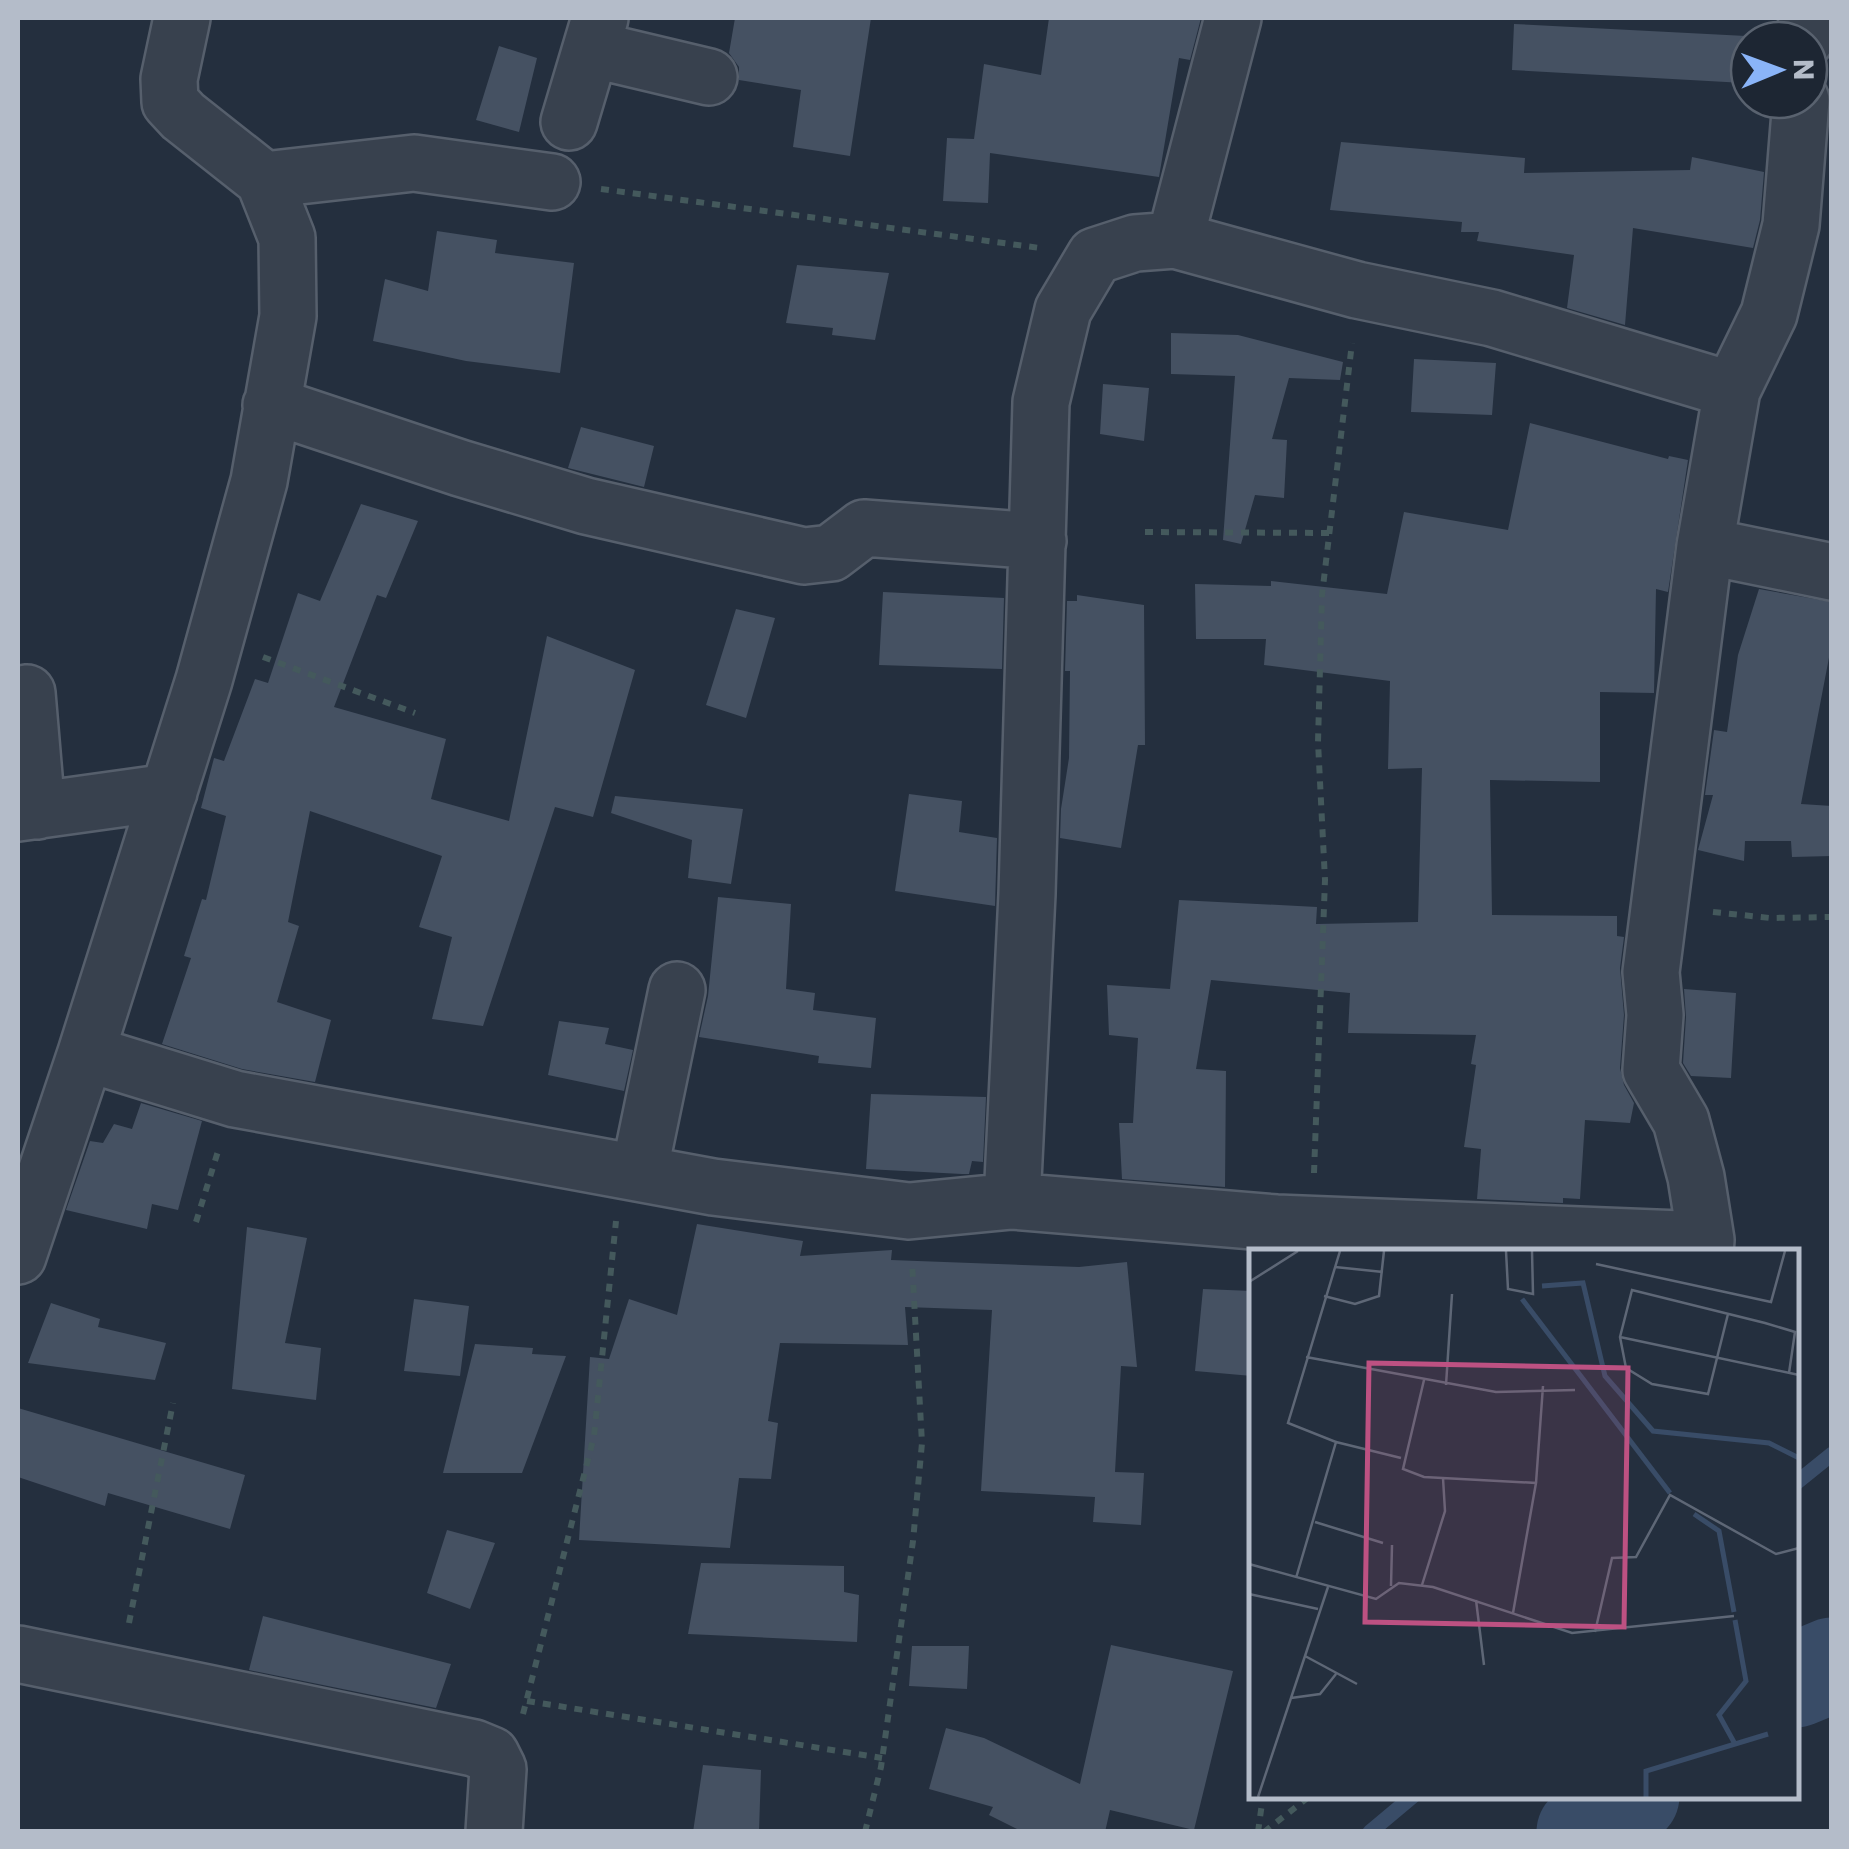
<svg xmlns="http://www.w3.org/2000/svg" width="1849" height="1849" font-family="Poppins,sans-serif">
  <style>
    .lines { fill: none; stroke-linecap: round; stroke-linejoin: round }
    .stream { stroke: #394c67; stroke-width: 15 }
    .river { stroke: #394c67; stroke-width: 95 }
    .building { fill: #455162 }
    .minor-casing { stroke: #565f6c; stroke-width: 60 }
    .path { stroke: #44595c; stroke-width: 6; stroke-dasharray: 8 8; stroke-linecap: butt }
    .minor { stroke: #38414e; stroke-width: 55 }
    .inset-river { fill: none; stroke: #394c67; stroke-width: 5 }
    .inset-road { fill: none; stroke: #5e6776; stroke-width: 2.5 }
    .view { fill: #bd5182; fill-opacity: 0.15; stroke: #bd5182; stroke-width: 5 }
    .inset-edge { fill: none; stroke: #b4bcc9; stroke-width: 5 }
  </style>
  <rect width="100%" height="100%" fill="#242f3e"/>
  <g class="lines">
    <!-- stream -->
    <path class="stream" d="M 1796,1483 L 1832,1454
      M 1370,1832 L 1413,1796"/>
    <!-- river -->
    <path class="river" d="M 1796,1680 L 1832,1665
      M 1584,1832 L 1632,1796"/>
  </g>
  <!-- building -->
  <path class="building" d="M 735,18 L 871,18 L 850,156 L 793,147 L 801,90 L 739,80 L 739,67 L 729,53 Z
    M 1049,18 L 1201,18 L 1190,60 L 1179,58 L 1159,177 L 990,153 L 988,203 L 943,201 L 947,138 L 974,139 L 984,64 L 1041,75 Z
    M 1514,24 L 1746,36 L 1744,83 L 1512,70 Z
    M 499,46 L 537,58 L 519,132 L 476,120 Z
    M 1341,142 L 1525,158 L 1524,173 L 1690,170 L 1692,157 L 1764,172 L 1760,220 L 1753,248 L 1633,228 L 1625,325 L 1567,308 L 1574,255 L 1477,241 L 1479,232 L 1461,232 L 1462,222 L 1330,210 Z
    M 437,231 L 497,240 L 495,253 L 574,263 L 560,373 L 466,361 L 373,341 L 385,279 L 428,291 Z
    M 797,265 L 889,273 L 875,340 L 832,335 L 833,328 L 786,323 Z
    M 1171,333 L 1238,335 L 1343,362 L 1340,380 L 1289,378 L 1272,439 L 1287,440 L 1284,498 L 1255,495 L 1241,544 L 1223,540 L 1235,376 L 1171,374 Z
    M 1414,359 L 1496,363 L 1492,415 L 1411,412 Z
    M 1103,384 L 1149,388 L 1144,441 L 1100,434 Z
    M 1530,423 L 1668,459 L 1669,456 L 1688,460 L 1668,592 L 1656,589 L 1654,693 L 1600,692 L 1600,782 L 1490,780 L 1492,915 L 1617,916 L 1617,936 L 1624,937 L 1620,968 L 1624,1015 L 1620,1068 L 1624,1085 L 1634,1103 L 1630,1123 L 1585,1120 L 1580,1199 L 1563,1198 L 1563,1203 L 1477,1199 L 1481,1149 L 1464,1147 L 1476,1065 L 1471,1064 L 1476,1035 L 1348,1033 L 1350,993 L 1211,980 L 1196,1069 L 1226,1071 L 1225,1187 L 1122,1179 L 1119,1123 L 1133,1123 L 1138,1038 L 1109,1035 L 1107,985 L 1170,989 L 1179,900 L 1317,907 L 1316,924 L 1418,922 L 1422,768 L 1388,769 L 1390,681 L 1264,665 L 1266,639 L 1196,639 L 1195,584 L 1271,586 L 1271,581 L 1387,594 L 1404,512 L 1508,530 Z
    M 581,427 L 654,446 L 644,487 L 568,468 Z
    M 361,504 L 418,521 L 386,598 L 377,595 L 334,707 L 446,739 L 431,799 L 509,821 L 547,636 L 635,670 L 593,817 L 555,807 L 483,1026 L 432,1019 L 452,937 L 419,927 L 442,856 L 310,811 L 288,922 L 299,926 L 277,1002 L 331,1020 L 315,1082 L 242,1069 L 162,1044 L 191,958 L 184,956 L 202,899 L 206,900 L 226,816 L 201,808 L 214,758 L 224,761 L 255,679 L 268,683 L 298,593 L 320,601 Z
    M 1759,589 L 1832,602 L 1832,642 L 1801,804 L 1832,806 L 1832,856 L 1792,857 L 1791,841 L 1745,841 L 1744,861 L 1698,850 L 1713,795 L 1705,795 L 1714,730 L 1727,732 L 1738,655 Z
    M 883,592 L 1004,598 L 1002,669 L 879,665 Z
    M 1077,595 L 1144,605 L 1145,745 L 1138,745 L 1121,848 L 1060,838 L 1061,809 L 1069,758 L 1070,671 L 1065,671 L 1067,601 L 1077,601 Z
    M 736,609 L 775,618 L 746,718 L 706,705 Z
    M 909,794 L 962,801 L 959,832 L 997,838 L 995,906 L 895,891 Z
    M 615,796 L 743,809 L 731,884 L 688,878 L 692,840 L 611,813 Z
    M 718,897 L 791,904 L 786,989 L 815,993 L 813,1010 L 876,1018 L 871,1068 L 818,1063 L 819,1056 L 699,1037 L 708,996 Z
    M 1684,989 L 1736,993 L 1731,1078 L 1691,1076 L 1683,1063 L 1686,1017 Z
    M 559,1021 L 609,1028 L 605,1044 L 633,1050 L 624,1091 L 548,1075 Z
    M 871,1094 L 986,1097 L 983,1162 L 972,1161 L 969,1174 L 962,1174 L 866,1169 Z
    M 141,1103 L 202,1121 L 178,1210 L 152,1204 L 147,1229 L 66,1210 L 90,1141 L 103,1143 L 114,1124 L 132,1129 Z
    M 697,1224 L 803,1241 L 800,1256 L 892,1250 L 891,1260 L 1079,1267 L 1127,1262 L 1137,1367 L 1121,1366 L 1115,1472 L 1144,1473 L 1141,1525 L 1093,1522 L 1095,1497 L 981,1491 L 992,1310 L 905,1307 L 908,1345 L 780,1343 L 768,1421 L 778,1423 L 771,1479 L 739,1478 L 730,1548 L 579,1540 L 590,1357 L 609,1359 L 629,1299 L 677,1315 Z
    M 247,1227 L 307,1238 L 285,1343 L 321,1348 L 316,1400 L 232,1389 Z
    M 1203,1289 L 1252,1291 L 1252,1376 L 1195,1371 Z
    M 414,1299 L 469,1306 L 460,1376 L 404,1371 Z
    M 51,1303 L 100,1319 L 98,1327 L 166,1343 L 155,1380 L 28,1363 Z
    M 475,1344 L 533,1348 L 532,1354 L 566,1356 L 522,1473 L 443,1473 Z
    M 18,1408 L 245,1475 L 230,1529 L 108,1493 L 105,1506 L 18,1477 Z
    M 447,1530 L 495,1543 L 470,1609 L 427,1593 Z
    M 701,1563 L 844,1566 L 844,1592 L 859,1595 L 857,1642 L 688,1634 Z
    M 263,1616 L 451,1664 L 436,1708 L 249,1670 Z
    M 1111,1645 L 1233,1671 L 1194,1830 L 1110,1810 L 1105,1832 L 1023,1832 L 989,1815 L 993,1807 L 929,1789 L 946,1728 L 984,1738 L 1080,1784 Z
    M 912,1646 L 969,1646 L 967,1689 L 909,1686 Z
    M 703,1765 L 761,1770 L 759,1832 L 693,1832 Z"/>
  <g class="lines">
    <!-- minor casing -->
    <g class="minor-casing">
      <path id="minor" d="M 1805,40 L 1807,18
        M 591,49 L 709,77
        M 569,122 L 600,18
        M 264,180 L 414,163 L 552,182
        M 1175,240 L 1233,18
        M 271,405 L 460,468 L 586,506 L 804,556 L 831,553 L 864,528 L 1038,541
        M 1705,546 L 1832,572
        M 27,693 L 37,811
        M 18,813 L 169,792
        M 86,1053 L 235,1099 L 713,1187 L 909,1211 L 1012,1201 L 1027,894 L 1041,402 L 1063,310 L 1095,256 L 1135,243 L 1175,240 L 1357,290 L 1492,318 L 1732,390
        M 639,1173 L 677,990
        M 1012,1201 L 1276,1223 L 1706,1240
        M 1705,1252 L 1706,1240 L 1696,1177 L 1681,1121 L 1651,1070 L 1655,1015 L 1651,972 L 1705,546 L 1732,390 L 1769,314 L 1791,225 L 1801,100
        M 18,1256 L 86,1053 L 204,680 L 259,481 L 288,316 L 287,238 L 264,180 L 183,116 L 170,102 L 169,79 L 182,18
        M 18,1654 L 474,1748 L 491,1755 L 498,1769 L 494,1832"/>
    </g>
    <!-- path -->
    <path class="path" d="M 601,189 L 1040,248
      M 1145,532 L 1331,533
      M 263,657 L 415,713
      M 1713,912 L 1770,918 L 1832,917
      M 1314,1173 L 1325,880 L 1318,742 L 1322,595 L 1352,343
      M 196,1222 L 219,1148
      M 129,1623 L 173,1403
      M 527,1701 L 882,1758
      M 523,1714 L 594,1436 L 616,1221
      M 865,1832 L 881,1767 L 913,1541 L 922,1443 L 912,1262
      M 1258,1832 L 1263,1796
      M 1264,1832 L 1310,1796"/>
    <!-- minor -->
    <use href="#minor" class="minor"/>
  </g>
  <!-- overview -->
  <g transform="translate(1249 1249)">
    <rect width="550" height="550" fill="#242f3e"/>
    <path class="inset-river" d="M 293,37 L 334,34 L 356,127 L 404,182 L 520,194 L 550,209M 273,50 L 421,244M 445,265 L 470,282 L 485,363M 486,371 L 497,432 L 470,466 L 486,495M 397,548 L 397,522 L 519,485"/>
    <path class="inset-road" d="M 257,2 L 259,40 L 284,45 L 283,2M 347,15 L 522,53 L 536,2M 86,18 L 134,23M 0,33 L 49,2M 75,47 L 106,55 L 130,47 L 135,2M 479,65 L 459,145 L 403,135 L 377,119 L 371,88 L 383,41 L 516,74 L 546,83 L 540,124M 371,88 L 550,126M 57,108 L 247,143 L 326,141M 175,131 L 154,220 L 175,228 L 287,234 L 264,364M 197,136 L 203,45M 87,193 L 152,209M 287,234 L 294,137M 66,273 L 134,294M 0,315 L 127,350 L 150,334 L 184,338 L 323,384 L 485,367M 47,329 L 87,193 L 39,174 L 91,2M 173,336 L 196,262 L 194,229M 142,337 L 143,296M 0,345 L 69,360M 227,351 L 235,416M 346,383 L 363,309 L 387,308 L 421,246 L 527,305 L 550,299M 56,407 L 108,435M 42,449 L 71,445 L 87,425M 9,548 L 79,338"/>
    <path class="view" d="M 120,114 L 379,119 L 375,378 L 116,373 Z"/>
    <rect width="550" height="550" class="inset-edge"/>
  </g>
  <!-- border -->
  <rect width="1849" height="1849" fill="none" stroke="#b4bcc9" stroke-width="40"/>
  <!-- north arrow -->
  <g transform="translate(1779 70) rotate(89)"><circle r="48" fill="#1d2633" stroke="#59626f" stroke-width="2.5"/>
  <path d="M0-8L18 38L0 25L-18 38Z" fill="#8ab4f8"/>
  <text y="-15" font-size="28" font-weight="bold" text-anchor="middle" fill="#b4bcc9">N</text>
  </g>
</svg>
